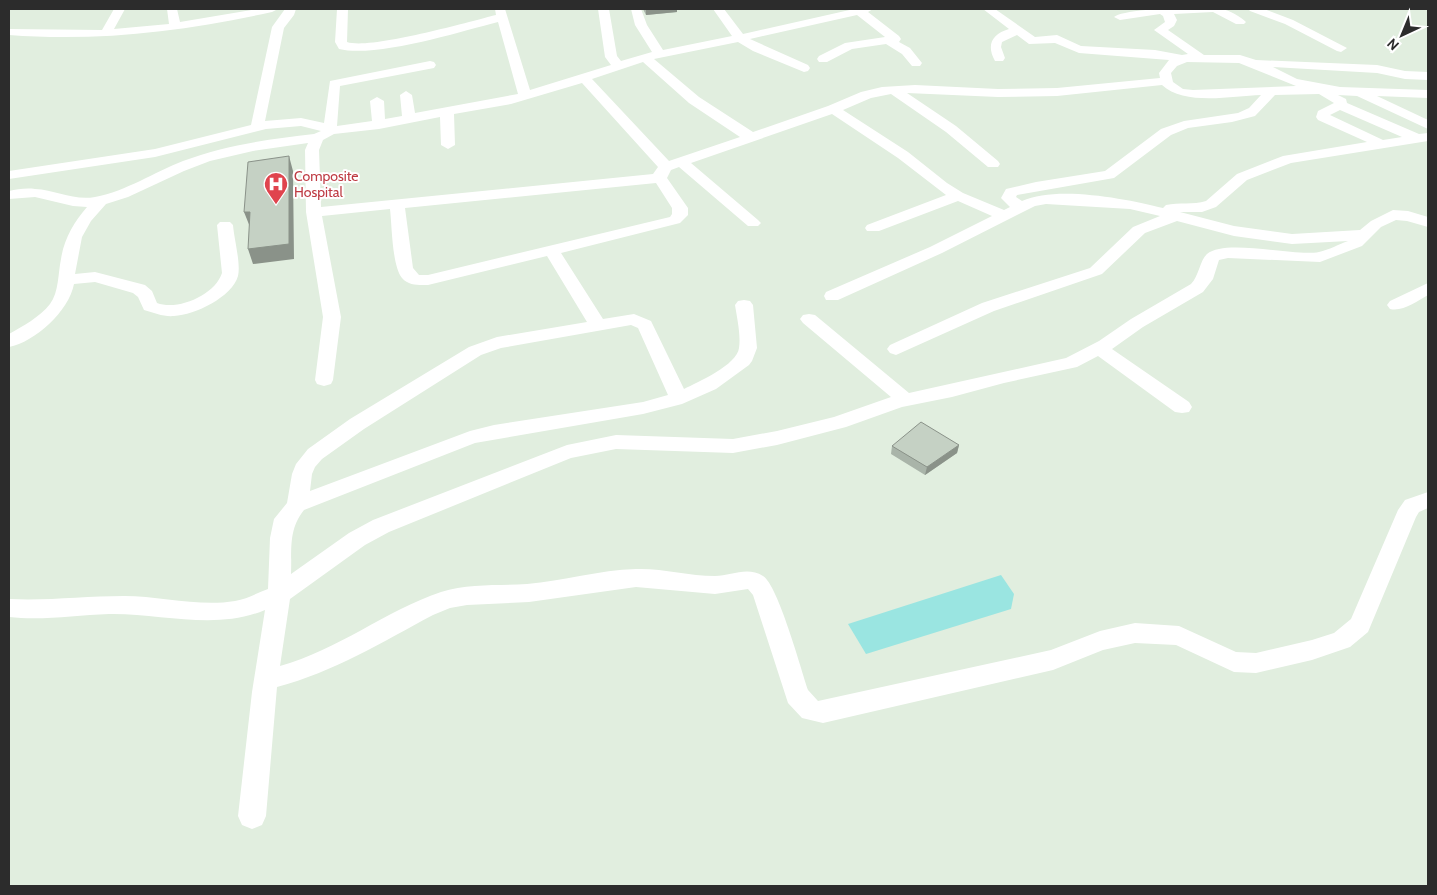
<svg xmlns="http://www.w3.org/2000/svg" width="1437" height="895" font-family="Cabin,sans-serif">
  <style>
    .green { fill: #9ae5e1 }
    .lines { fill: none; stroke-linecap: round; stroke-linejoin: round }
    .minor { fill: #fff; fill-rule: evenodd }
    .wall { fill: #a9b4a9 }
    .shaded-wall { fill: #8a9289 }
    .building { fill: #c5d1c4; stroke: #8a9289 }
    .labels { text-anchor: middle; stroke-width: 4; stroke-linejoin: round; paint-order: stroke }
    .far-health-label { font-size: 14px; fill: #be3a42; stroke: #fff; text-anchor: start }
  </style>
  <rect width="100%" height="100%" fill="#e1eedf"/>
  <!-- green -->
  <path class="green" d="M 1001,575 L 1014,594 L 1011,609 L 866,654 L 848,624 Z"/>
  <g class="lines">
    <!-- minor -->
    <path class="minor" d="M 114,9 L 125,9 L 114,29 L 169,24 L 167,9 L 177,9 L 180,22 L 258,9 L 278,9 L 272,12 C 185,31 98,42 9,35 L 9,29 L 102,30 Z
      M 285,9 L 296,9 L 294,15 L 284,28 L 265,121 L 301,118 L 324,123 L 330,81 L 430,61 L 434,62 L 436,65 L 434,68 L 340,86 L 337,126 L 372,121 L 370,101 L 377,97 L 384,101 L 385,119 L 402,116 L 400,95 L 406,91 L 412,95 L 415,113 L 518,94 L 498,22 C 459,32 376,58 339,49 L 335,42 L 337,9 L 348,9 L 347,42 C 370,50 468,22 496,15 L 495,9 L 505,9 L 530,90 L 611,65 L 605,57 L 598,9 L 609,9 L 617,56 L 621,61 L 652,52 L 635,25 L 631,9 L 641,9 L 647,25 L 663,50 L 732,36 L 713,9 L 724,9 L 743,34 L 854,9 L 873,9 L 868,12 L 899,36 L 901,39 L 899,42 L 910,48 L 922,63 L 920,66 L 912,66 L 902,54 L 886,44 L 852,49 L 827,62 L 819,62 L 817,59 L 819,56 L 845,43 L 885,37 L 857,15 L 750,39 L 808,65 L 810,68 L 808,71 L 804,72 L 753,51 L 738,42 L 654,59 L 699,97 L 753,132 L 828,106 L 861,92 L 882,87 L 915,85 L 998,89 L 1057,88 L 1160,78 L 1159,73 L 1169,60 L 1079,53 L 1055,43 L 1029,44 L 1017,35 L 1002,42 L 1001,47 L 1005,58 L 1003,61 L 995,61 C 986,45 992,34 1009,29 L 983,9 L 995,9 L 1035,37 L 1057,35 L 1081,46 L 1155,50 L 1182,55 L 1188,54 L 1154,30 L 1165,22 L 1163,16 L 1160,14 L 1120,20 L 1114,17 C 1123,8 1207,6 1222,9 C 1229,10 1241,17 1246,22 L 1244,24 L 1236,24 L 1213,12 L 1174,14 L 1177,20 L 1174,26 L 1168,30 L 1204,55 L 1240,55 L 1256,60 L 1377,65 L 1405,71 L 1428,72 L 1428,80 L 1405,79 L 1377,73 L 1273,67 L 1297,79 L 1340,87 L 1428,90 L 1428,98 L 1377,96 L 1428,120 L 1428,129 L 1357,96 L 1338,95 L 1346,99 L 1347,103 L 1419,134 L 1428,133 L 1428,141 L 1291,163 L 1247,180 L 1216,207 L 1202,212 L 1180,212 L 1234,226 L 1292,234 L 1360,230 L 1371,221 L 1393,210 L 1408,211 L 1428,217 L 1428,227 L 1407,221 L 1396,220 L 1381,227 L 1362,246 L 1320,262 L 1228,258 L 1219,260 L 1213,279 L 1203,292 L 1143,327 L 1112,349 L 1189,402 L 1192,407 L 1189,412 L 1182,413 L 1175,412 L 1098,356 L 1077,367 L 1004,383 L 952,397 L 902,407 L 846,427 L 777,445 L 733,453 L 616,449 L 571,458 L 389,532 L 365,545 L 290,599 L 280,666 C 338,650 385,611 441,592 C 468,583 499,586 527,584 C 563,581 599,570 636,569 C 662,568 688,576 715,576 C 731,576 747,566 763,576 C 778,585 801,669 808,690 L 818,701 L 1051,650 L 1100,631 L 1135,623 L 1179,626 L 1236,652 L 1256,653 L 1312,640 L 1334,633 L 1351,619 L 1398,510 L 1405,500 L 1428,492 L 1428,508 L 1419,512 L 1416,517 L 1368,632 L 1350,647 L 1312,660 L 1256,673 L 1234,672 L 1176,645 L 1135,643 L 1103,650 L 1053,670 L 823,723 L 802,718 L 788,703 L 753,595 L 748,589 L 715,594 L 636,587 L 529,602 L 467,605 L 450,608 L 433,615 C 382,642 334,672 277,687 L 266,816 L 262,825 L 252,829 L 242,825 L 238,816 L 252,692 L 265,610 C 215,631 161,613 109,614 C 75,615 42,621 9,617 L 9,599 C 47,601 85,596 124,596 C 161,596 199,607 235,601 C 247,599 257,593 268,589 L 270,538 L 274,519 L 287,503 L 292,474 L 296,464 L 308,449 L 350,419 L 469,347 L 497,337 L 587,322 L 547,256 L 428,285 C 419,285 409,286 402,278 C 392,266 392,226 390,209 L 322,216 L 341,317 L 333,380 L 331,384 L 324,386 L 317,384 L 315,380 L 323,317 L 306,212 L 305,150 L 308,143 L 253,151 L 210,161 L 184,171 L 128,197 L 106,204 L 91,221 L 82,237 L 75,274 L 95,272 L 145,285 L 152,291 L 157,303 C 178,311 215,295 222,273 L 217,225 L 220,222 L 230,222 L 233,225 C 234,238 241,264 238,276 C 232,297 195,315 174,316 C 164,317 154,313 144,310 L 138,297 L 133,293 L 95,282 L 74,284 C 69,311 35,342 9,347 L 9,334 C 23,326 40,317 50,304 C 59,292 58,273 61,259 C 64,239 74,222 87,207 L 73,206 L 35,197 L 9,199 L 9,191 C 17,189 27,188 35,189 C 56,190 74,201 95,197 C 127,191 154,172 183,161 C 225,145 270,139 314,134 L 321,131 L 301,126 L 266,129 L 155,157 L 9,179 L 9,171 L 155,149 L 251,125 L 272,27 ZM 643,62 L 689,103 L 740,137 L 669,161 L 592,79 ZM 1187,62 L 1239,63 L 1296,86 L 1193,90 L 1183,89 L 1173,82 L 1171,73 L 1177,66 ZM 582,83 L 658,167 L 653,174 L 321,207 L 319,150 L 323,140 L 334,134 L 379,129 L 440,117 L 441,145 L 448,149 L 455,145 L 454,114 L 511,104 ZM 1162,85 C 1184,106 1232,96 1261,95 L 1249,108 L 1238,113 L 1184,121 L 1161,129 L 1105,171 L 1036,182 L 1006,189 L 1001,198 L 1010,207 L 1004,210 L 963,193 L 947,183 L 908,152 L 843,110 L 871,98 L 891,94 L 946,132 L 988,167 L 998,167 L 1000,164 L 998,161 L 956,126 L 907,93 L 998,97 L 1057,96 ZM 1319,94 L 1334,103 L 1318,111 L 1316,117 L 1318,120 L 1367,142 L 1283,156 L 1237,174 L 1206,201 C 1193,205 1179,202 1166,205 L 1163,208 C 1127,199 1057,185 1022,201 L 1016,197 L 1017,195 L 1114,178 L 1171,135 L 1188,128 L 1232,122 L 1255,116 L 1275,95 ZM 1340,110 L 1402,137 L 1383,140 L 1330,115 ZM 832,114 L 898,158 L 946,195 L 867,225 L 865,228 L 867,231 L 879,231 L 958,201 L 992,216 L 930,247 L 826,292 L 824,296 L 826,300 L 838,300 L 942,253 L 1035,206 L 1046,204 L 1130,209 L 1160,216 L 1133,227 L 1090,268 L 982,303 L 890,345 L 887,349 L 890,353 L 896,355 L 994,311 L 1102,274 L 1145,233 L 1177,221 L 1234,236 L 1292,244 L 1348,241 C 1339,244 1329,250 1319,252 C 1294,257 1226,238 1207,254 C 1200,260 1199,276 1191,284 L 1131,319 L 1099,341 L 1066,358 L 909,393 L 815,315 L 809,314 L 803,315 L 800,319 L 803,323 L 891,397 L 834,417 L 777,431 L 733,439 L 616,435 L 567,445 L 373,520 L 349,533 L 291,574 C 292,550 288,530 304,510 L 475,443 L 643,414 L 682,404 L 716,389 L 749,365 L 752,361 L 757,348 L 753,305 L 750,301 L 744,300 L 738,301 L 735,305 C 737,318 741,335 739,348 C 737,365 698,382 684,389 L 651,321 L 634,314 L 603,319 L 561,253 L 680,223 L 688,215 L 688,208 L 667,178 L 671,170 L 679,167 L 748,226 L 758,226 L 761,223 L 758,220 L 691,163 ZM 656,183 L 672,208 L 672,214 L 670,217 L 428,275 L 419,275 L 413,268 L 405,208 ZM 631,325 L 638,328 L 668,395 L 643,402 L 494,425 L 470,431 L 310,491 L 312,474 L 315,467 L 322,459 L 364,429 L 481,355 L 501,348 Z
      M 1248,9 L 1264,9 L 1293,20 L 1347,48 L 1341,52 L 1337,51 L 1285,24 L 1250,11 Z
      M 1428,283 L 1428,295 C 1417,301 1403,312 1390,309 L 1387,305 L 1390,301 Z"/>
  </g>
  <!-- wall -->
  <path class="wall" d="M 643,9 L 677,9 L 677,12 L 646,15 Z
    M 959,445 L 957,453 L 925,475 L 891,454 L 892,446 Z"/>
  <!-- shaded-wall -->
  <path class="shaded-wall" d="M 646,9 L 677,9 L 677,12 L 646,15 Z
    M 289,156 L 293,171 L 294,259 L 253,264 L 248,249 Z
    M 244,212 L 250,212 L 250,227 Z
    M 959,445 L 957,453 L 925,475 L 927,467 Z"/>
  <!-- building -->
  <path class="building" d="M 289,156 L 289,244 L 248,249 L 250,212 L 244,212 L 248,162 Z
    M 921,422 L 959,445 L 927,467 L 892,446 Z"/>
  <!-- icons -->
  <defs>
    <g id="hospital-pin" transform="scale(1.25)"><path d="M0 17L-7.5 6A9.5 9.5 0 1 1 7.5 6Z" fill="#e0444e" stroke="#fff"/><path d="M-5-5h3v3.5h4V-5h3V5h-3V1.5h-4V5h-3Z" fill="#fff"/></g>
  </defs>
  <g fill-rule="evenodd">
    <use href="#hospital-pin" x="276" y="184"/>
  </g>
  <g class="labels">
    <!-- far-health labels -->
    <g class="far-health-label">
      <text x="294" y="181">Composite<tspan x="294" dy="16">Hospital</tspan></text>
    </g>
  </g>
  <!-- border -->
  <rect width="1437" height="895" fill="none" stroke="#2c2c2c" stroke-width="20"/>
  <!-- north arrow -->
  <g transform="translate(1402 35) rotate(224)" stroke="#ffffff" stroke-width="4" paint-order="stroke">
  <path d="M0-4L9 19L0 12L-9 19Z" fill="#2c2c2c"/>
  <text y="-8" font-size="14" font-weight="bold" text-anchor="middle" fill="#2c2c2c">N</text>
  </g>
</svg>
